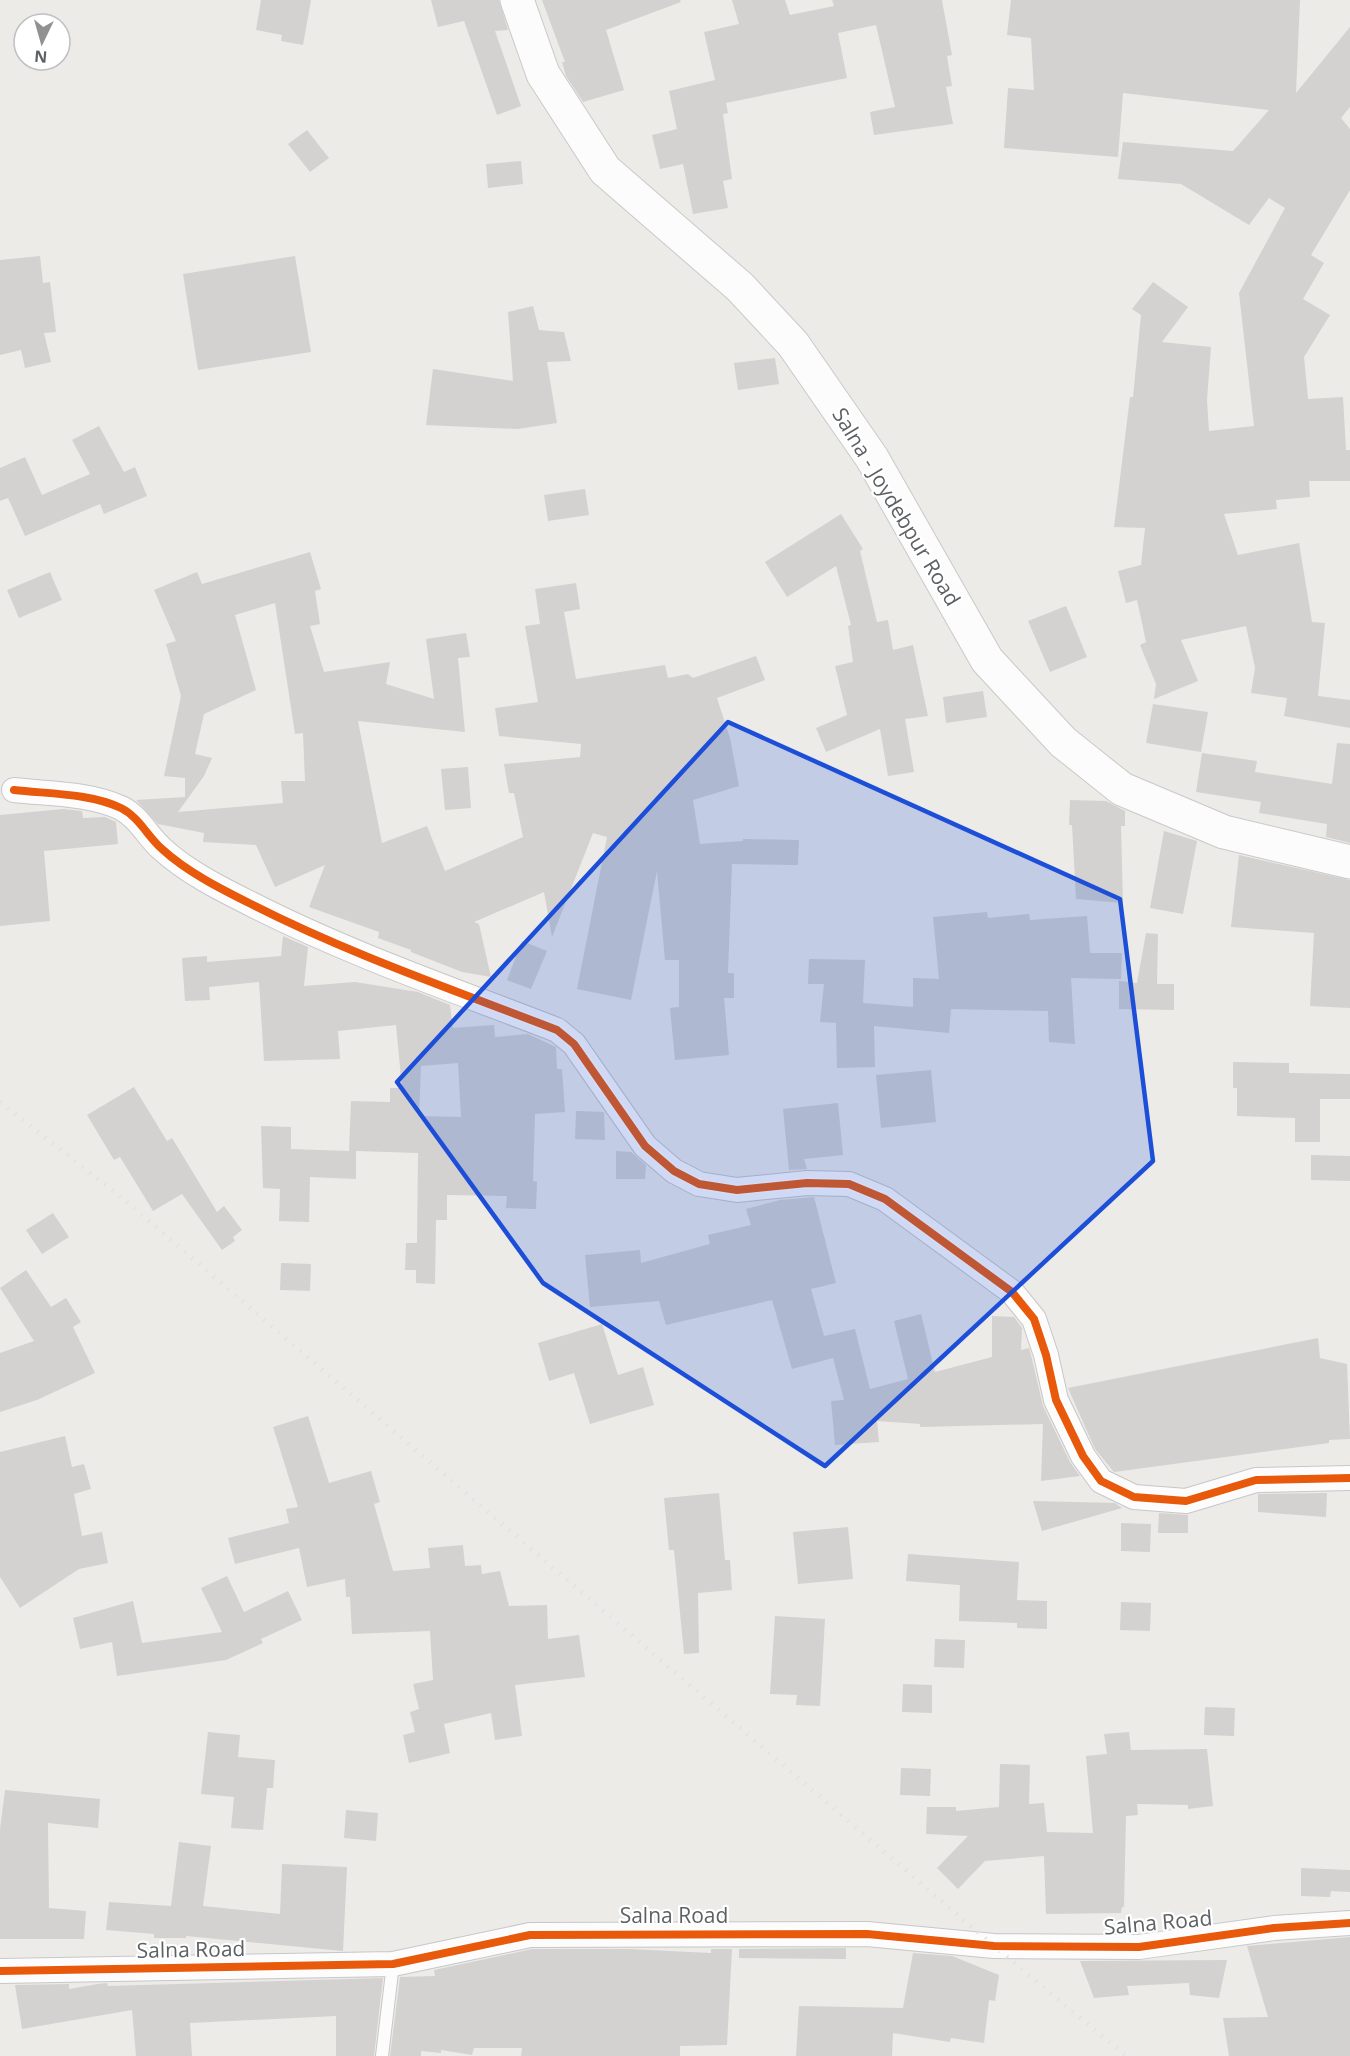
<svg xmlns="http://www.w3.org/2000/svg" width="1350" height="2056" font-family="'Open Sans',sans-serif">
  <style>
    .building { fill: #d3d2d0; fill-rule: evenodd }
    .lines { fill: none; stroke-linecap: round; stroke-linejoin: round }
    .service-casing { stroke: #c7c7c7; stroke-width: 14 }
    .minor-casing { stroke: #c7c7c7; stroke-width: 26 }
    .secondary-casing { stroke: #c9c9c9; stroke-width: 35 }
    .service { stroke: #fcfcfc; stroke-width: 12 }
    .minor { stroke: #fcfcfc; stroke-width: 24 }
    .secondary { stroke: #fcfcfc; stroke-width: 33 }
    .rail { stroke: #e3e2e2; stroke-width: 4.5; stroke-dasharray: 1.5 8; stroke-linecap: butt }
    .cycleway-casing { stroke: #fff; stroke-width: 11 }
    .cycleway { stroke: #e8590c; stroke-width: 8 }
    .marked { fill: #1d4ed8; fill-opacity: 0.2; stroke: #1d4ed8; stroke-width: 4.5; stroke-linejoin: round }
    .labels { text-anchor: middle; stroke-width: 4.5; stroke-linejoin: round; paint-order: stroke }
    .street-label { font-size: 21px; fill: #5e6164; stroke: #fff }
  </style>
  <rect width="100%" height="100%" fill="#ecebe8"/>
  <!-- building -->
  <path class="building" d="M 261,0 L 311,0 L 303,45 L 281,41 L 282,35 L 256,30 Z
    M 431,0 L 499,0 L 508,30 L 495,31 L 521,106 L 497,115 L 464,21 L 438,27 Z
    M 542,0 L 680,0 L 681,2 L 606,30 L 624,90 L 583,102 L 566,76 L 562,62 L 565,62 Z
    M 732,0 L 785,0 L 790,15 L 834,6 L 832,0 L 942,0 L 952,55 L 947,56 L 952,86 L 946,87 L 953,124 L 874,135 L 870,112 L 895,107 L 876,25 L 838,33 L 847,78 L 726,103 L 728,113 L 723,114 L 732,179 L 723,181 L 728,208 L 693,214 L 683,164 L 660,169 L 652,135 L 677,129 L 669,91 L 715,80 L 704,32 L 739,24 Z
    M 1011,0 L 1300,0 L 1296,93 L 1350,27 L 1350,107 L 1341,118 L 1350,129 L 1350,190 L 1311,255 L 1324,263 L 1303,299 L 1330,315 L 1304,357 L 1308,399 L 1343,397 L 1346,450 L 1350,450 L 1350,481 L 1309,481 L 1310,497 L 1276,500 L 1277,509 L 1224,514 L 1238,555 L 1299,543 L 1312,622 L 1325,623 L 1318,696 L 1350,700 L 1350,728 L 1284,716 L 1287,698 L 1251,693 L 1255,668 L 1246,626 L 1181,640 L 1198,681 L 1154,699 L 1156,684 L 1140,645 L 1146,642 L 1137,600 L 1126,603 L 1118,571 L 1141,565 L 1145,528 L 1114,527 L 1130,397 L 1133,397 L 1141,315 L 1132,309 L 1153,282 L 1188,307 L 1162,342 L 1211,347 L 1207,400 L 1209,431 L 1254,426 L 1239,293 L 1285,208 L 1269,198 L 1249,225 L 1181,184 L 1118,179 L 1123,142 L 1233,151 L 1269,110 L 1123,93 L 1118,157 L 1004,148 L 1008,88 L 1034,90 L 1031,38 L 1007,35 Z
    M 307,130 L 329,158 L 310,172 L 288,144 Z
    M 521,161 L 523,184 L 488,188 L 486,164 Z
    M 40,256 L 43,283 L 50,282 L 56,332 L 44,333 L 51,362 L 25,368 L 21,350 L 0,355 L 0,260 Z
    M 295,256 L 311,352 L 198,370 L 183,274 Z
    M 533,306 L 539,330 L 564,332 L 571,361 L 547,362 L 557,423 L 518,429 L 426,425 L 433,369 L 513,381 L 508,312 Z
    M 775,358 L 779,384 L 738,390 L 734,363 Z
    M 99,426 L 124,472 L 135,467 L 147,496 L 104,514 L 100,504 L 25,536 L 8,498 L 0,501 L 0,468 L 25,457 L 42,495 L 90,474 L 72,440 Z
    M 585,489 L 589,515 L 548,521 L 544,495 Z
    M 841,514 L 863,549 L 860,551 L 877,622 L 888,620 L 893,650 L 913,645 L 928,716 L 905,719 L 914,772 L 888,776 L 880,729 L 826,752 L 816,728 L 847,715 L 835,666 L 853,662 L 848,626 L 851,625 L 836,566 L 787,597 L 765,562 Z
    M 310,552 L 321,589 L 315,591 L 320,624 L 310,626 L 324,672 L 390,662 L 386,684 L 434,699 L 426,639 L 466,633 L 470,657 L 458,658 L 465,732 L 358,721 L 382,843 L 427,826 L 445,871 L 523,837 L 514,793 L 509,793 L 504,764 L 580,757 L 581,744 L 499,736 L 495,708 L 538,702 L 525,626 L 540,624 L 535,589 L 576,583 L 580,609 L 564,612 L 576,679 L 665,665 L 668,678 L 688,674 L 693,678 L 756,656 L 765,680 L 717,698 L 730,738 L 739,786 L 693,800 L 700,844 L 743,841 L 743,839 L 799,840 L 798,865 L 732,864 L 728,973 L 734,973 L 734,998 L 724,998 L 729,1055 L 675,1060 L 670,1008 L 679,1007 L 679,960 L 665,960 L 657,871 L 631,1000 L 577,989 L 607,837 L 593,833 L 552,937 L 544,892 L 474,922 L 479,924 L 491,977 L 462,972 L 411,952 L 411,950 L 378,938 L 379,932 L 309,907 L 325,865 L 275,887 L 256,845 L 203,842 L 204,833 L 158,824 L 136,800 L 185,797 L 185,778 L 164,776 L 181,696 L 166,644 L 176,641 L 154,590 L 197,572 L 202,584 ZM 275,603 L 295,734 L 303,733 L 305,781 L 281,781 L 283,803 L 178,812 L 204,776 L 212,758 L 195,754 L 204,714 L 256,690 L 235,615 Z
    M 50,572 L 62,600 L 19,618 L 7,590 Z
    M 1066,606 L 1087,657 L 1050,672 L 1028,621 Z
    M 983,691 L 987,717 L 946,723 L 943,697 Z
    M 1153,704 L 1208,712 L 1201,752 L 1146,743 Z
    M 1337,743 L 1350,744 L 1350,843 L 1326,837 L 1327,824 L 1259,813 L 1261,802 L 1196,792 L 1202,753 L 1257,761 L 1255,772 L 1332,784 Z
    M 468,767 L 471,808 L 445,810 L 441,769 Z
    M 1070,800 L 1106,801 L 1125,811 L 1125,826 L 1121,826 L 1123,903 L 1076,899 L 1072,825 L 1069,825 Z
    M 63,809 L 82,811 L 83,818 L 105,817 L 116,822 L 118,844 L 44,851 L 50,921 L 0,926 L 0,815 Z
    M 1164,831 L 1197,841 L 1183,914 L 1150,908 Z
    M 1239,855 L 1350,880 L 1350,1008 L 1310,1006 L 1314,933 L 1231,927 Z
    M 987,912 L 988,918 L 1029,914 L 1030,920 L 1087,916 L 1090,953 L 1122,953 L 1121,979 L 1071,978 L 1075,1044 L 1049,1042 L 1048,1011 L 951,1009 L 949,1033 L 874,1026 L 875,1067 L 837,1068 L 836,1023 L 820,1022 L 824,984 L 808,984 L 809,959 L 865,960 L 863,1003 L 913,1007 L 913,978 L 939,979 L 933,917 Z
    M 1146,933 L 1158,934 L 1157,984 L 1174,984 L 1174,1010 L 1119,1009 L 1119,981 L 1137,983 Z
    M 283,936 L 308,947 L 304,986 L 355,982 L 418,992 L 450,1005 L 453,1028 L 494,1025 L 495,1037 L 528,1034 L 556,1047 L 557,1069 L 562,1069 L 565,1112 L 535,1114 L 533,1181 L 537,1182 L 536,1209 L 506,1208 L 507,1196 L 447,1195 L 447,1220 L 436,1220 L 435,1284 L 416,1283 L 416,1270 L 405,1270 L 406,1243 L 417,1243 L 418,1153 L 356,1151 L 356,1179 L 310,1177 L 309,1222 L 279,1221 L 280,1189 L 263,1188 L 261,1126 L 291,1127 L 291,1149 L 349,1151 L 351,1101 L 390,1102 L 390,1088 L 402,1088 L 396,1025 L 338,1031 L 340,1059 L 264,1061 L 259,982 L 209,987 L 210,1000 L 185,1001 L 182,958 L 207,956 L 207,962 L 281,956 ZM 458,1063 L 461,1117 L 419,1116 L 421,1066 Z
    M 522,941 L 547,951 L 531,989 L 507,980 Z
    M 1233,1062 L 1289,1063 L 1289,1073 L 1350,1074 L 1350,1099 L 1320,1099 L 1320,1142 L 1295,1142 L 1295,1118 L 1237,1116 L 1237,1088 L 1233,1088 Z
    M 931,1070 L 936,1122 L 881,1128 L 876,1075 Z
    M 134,1087 L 167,1141 L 172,1138 L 217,1212 L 224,1206 L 242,1230 L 233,1237 L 235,1241 L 222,1250 L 182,1194 L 153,1211 L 120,1157 L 114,1160 L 87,1115 Z
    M 838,1103 L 843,1155 L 804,1159 L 807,1169 L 789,1170 L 783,1109 Z
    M 576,1111 L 604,1112 L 605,1140 L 575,1139 Z
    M 616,1151 L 631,1152 L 646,1165 L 645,1179 L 616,1179 Z
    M 1311,1155 L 1350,1156 L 1350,1181 L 1311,1180 Z
    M 814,1197 L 836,1283 L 811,1289 L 824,1336 L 855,1329 L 870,1389 L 908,1379 L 894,1321 L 921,1314 L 935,1372 L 992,1357 L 992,1316 L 1014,1317 L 1022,1328 L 1021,1350 L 1029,1348 L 1032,1359 L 1043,1406 L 1070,1462 L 1080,1476 L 1041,1481 L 1043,1424 L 920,1427 L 920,1424 L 877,1421 L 879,1442 L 835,1445 L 831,1401 L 844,1400 L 833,1358 L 792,1369 L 772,1300 L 666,1325 L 659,1301 L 590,1307 L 585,1255 L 640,1250 L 641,1263 L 710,1244 L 708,1235 L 751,1225 L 746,1209 L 780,1200 Z
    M 53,1213 L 69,1237 L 42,1254 L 26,1230 Z
    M 281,1263 L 311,1264 L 310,1291 L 280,1290 Z
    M 26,1270 L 51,1307 L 66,1298 L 81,1322 L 73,1327 L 95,1373 L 37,1400 L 0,1412 L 0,1353 L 34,1341 L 0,1288 Z
    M 602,1324 L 618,1375 L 643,1367 L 654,1405 L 590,1424 L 574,1373 L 549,1381 L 538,1343 Z
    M 1318,1338 L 1320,1358 L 1347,1364 L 1350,1439 L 1329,1440 L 1329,1443 L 1114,1472 L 1095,1449 L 1068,1388 Z
    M 308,1416 L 329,1483 L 371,1471 L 380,1502 L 374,1504 L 393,1571 L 430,1568 L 428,1548 L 463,1545 L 465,1566 L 481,1565 L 482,1574 L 500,1571 L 509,1606 L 547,1605 L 548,1639 L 579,1635 L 585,1677 L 515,1685 L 522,1736 L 495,1740 L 491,1713 L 444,1724 L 450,1753 L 409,1763 L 403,1735 L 415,1732 L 410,1712 L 419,1709 L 413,1684 L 433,1680 L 430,1631 L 352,1634 L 350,1597 L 346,1597 L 345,1579 L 307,1587 L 299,1548 L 235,1564 L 228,1538 L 289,1523 L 286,1509 L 298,1507 L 273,1427 Z
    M 65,1436 L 72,1467 L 84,1464 L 91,1489 L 74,1494 L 82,1536 L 102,1532 L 108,1563 L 79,1569 L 20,1608 L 0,1577 L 0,1452 Z
    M 719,1493 L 725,1560 L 730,1560 L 732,1590 L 698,1593 L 699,1653 L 684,1654 L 674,1550 L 669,1550 L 664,1498 Z
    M 1327,1493 L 1326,1517 L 1258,1512 L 1258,1494 Z
    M 1033,1501 L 1115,1503 L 1122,1508 L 1042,1531 Z
    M 1159,1513 L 1188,1515 L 1188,1533 L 1158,1533 Z
    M 1121,1523 L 1151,1524 L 1150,1552 L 1121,1551 Z
    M 848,1527 L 853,1579 L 798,1584 L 793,1532 Z
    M 908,1554 L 1019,1562 L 1017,1600 L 1047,1601 L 1047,1629 L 1017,1628 L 1017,1623 L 959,1621 L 960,1585 L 906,1581 Z
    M 227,1576 L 244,1612 L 288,1591 L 302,1620 L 261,1639 L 263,1643 L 226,1660 L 117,1676 L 112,1642 L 80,1649 L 73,1618 L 133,1601 L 142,1643 L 222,1632 L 201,1588 Z
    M 1121,1602 L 1151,1603 L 1150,1631 L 1120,1630 Z
    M 775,1616 L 825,1619 L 820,1706 L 796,1705 L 797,1695 L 770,1694 Z
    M 935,1639 L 965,1640 L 964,1668 L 934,1667 Z
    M 903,1684 L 932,1685 L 932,1713 L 902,1712 Z
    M 1205,1707 L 1235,1708 L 1234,1736 L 1204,1735 Z
    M 208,1732 L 240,1735 L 238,1757 L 275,1760 L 273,1788 L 267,1788 L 263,1830 L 231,1828 L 234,1797 L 201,1794 Z
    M 1129,1732 L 1131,1750 L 1207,1749 L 1213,1806 L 1188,1809 L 1188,1805 L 1137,1804 L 1138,1815 L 1126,1816 L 1124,1907 L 1122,1907 L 1121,1913 L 1046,1914 L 1044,1856 L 985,1861 L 958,1889 L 937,1868 L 968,1836 L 926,1834 L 927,1807 L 956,1807 L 956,1811 L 999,1807 L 1000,1764 L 1030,1765 L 1029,1804 L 1044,1803 L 1047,1832 L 1093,1833 L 1086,1756 L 1107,1754 L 1104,1734 Z
    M 901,1768 L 931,1769 L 930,1796 L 900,1795 Z
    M 5,1790 L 100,1799 L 98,1828 L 48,1823 L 49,1908 L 86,1911 L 84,1939 L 0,1939 L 0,1829 Z
    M 346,1810 L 378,1813 L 376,1841 L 344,1838 Z
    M 179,1842 L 211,1846 L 203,1906 L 280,1914 L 282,1864 L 347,1867 L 343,1951 L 186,1936 L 186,1938 L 154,1938 L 154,1934 L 106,1930 L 109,1902 L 171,1906 Z
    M 1301,1868 L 1350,1870 L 1350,1892 L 1331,1891 L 1330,1897 L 1301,1896 Z
    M 1350,1937 L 1350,2056 L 1229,2056 L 1223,2018 L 1268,2017 L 1247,1946 Z
    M 846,1948 L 846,1959 L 739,1958 L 739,1949 Z
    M 532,1949 L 629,1949 L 711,1953 L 711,1949 L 732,1949 L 727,2045 L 680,2046 L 680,2056 L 521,2056 L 522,2048 L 474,2048 L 472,2055 L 441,2050 L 441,2053 L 421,2051 L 421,2056 L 390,2056 L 400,1977 L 435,1976 L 434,1970 Z
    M 913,1953 L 952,1956 L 999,1975 L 995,2001 L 989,2000 L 984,2043 L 951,2038 L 950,2042 L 893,2033 L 892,2056 L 796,2056 L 799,2006 L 903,2008 Z
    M 1227,1960 L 1219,1998 L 1190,1995 L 1189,1983 L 1127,1986 L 1129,1995 L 1094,1998 L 1080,1961 Z
    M 383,1978 L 374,2056 L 336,2056 L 336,2016 L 190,2023 L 192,2056 L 136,2056 L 132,2010 L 22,2029 L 15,1985 L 69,1984 L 69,1989 L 98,1984 L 107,1983 L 108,1986 Z"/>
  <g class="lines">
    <!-- service casing -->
    <g class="service-casing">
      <path id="service" d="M 382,2056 L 393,1964"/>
    </g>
    <!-- minor casing -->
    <g class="minor-casing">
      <path id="minor" d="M 14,790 C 48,794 89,793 121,808 C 139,817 148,837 162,849 C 187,872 221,889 251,904 C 349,954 454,990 557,1030 L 574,1044 L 645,1146 L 674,1171 L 699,1184 L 737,1190 L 807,1183 L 849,1184 L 885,1199 L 1012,1292 L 1034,1319 L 1046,1355 L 1056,1400 L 1083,1456 L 1101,1481 L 1134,1497 L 1186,1501 L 1256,1480 L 1350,1478
        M 0,1971 L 393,1964 L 530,1935 L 867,1934 L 994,1946 L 1139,1947 L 1274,1928 L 1350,1923"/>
    </g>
    <!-- secondary casing -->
    <g class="secondary-casing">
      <path id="secondary" d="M 517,0 L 543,74 L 605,170 L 740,287 L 793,344 L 872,458 L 987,660 L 1063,742 L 1122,789 L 1224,832 L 1350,862"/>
    </g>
    <!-- service -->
    <use href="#service" class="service"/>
    <!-- minor -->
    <use href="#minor" class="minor"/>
    <!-- secondary -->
    <use href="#secondary" class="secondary"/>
    <!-- rail -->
    <path class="rail" d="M 0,1102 L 122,1198 L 994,1946 L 1126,2056"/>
    <!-- cycleway casing -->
    <g class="cycleway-casing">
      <path id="cycleway" d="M 14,790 C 48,794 89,793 121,808 C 139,817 148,837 162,849 C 187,872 221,889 251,904 C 349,954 454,990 557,1030 L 574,1044 L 645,1146 L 674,1171 L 699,1184 L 737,1190 L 807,1183 L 849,1184 L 885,1199 L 1012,1292 L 1034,1319 L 1046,1355 L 1056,1400 L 1083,1456 L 1101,1481 L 1134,1497 L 1186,1501 L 1256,1480 L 1350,1478
        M 0,1971 L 393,1964 L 530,1935 L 867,1934 L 994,1946 L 1139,1947 L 1274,1928 L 1350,1923"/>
    </g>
    <!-- cycleway -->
    <use href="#cycleway" class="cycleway"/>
  </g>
  <!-- marked area -->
  <path class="marked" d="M 728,722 L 1120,899 L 1153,1161 L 825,1466 L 543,1283 L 397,1082 Z"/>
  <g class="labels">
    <!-- street labels -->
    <g class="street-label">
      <text transform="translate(896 507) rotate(59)" y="7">Salna - Joydebpur Road</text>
      <text x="674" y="1923">Salna Road</text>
      <text transform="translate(1158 1923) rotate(-5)" y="7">Salna Road</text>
      <text transform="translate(191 1950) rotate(-1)" y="7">Salna Road</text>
    </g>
  </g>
  <!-- north arrow -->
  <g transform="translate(42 42) rotate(185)"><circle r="28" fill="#ffffff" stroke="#bfc0c1" stroke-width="1.5"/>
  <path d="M0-4.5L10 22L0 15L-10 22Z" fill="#909192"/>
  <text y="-9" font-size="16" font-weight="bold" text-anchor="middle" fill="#5e6164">N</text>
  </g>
</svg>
